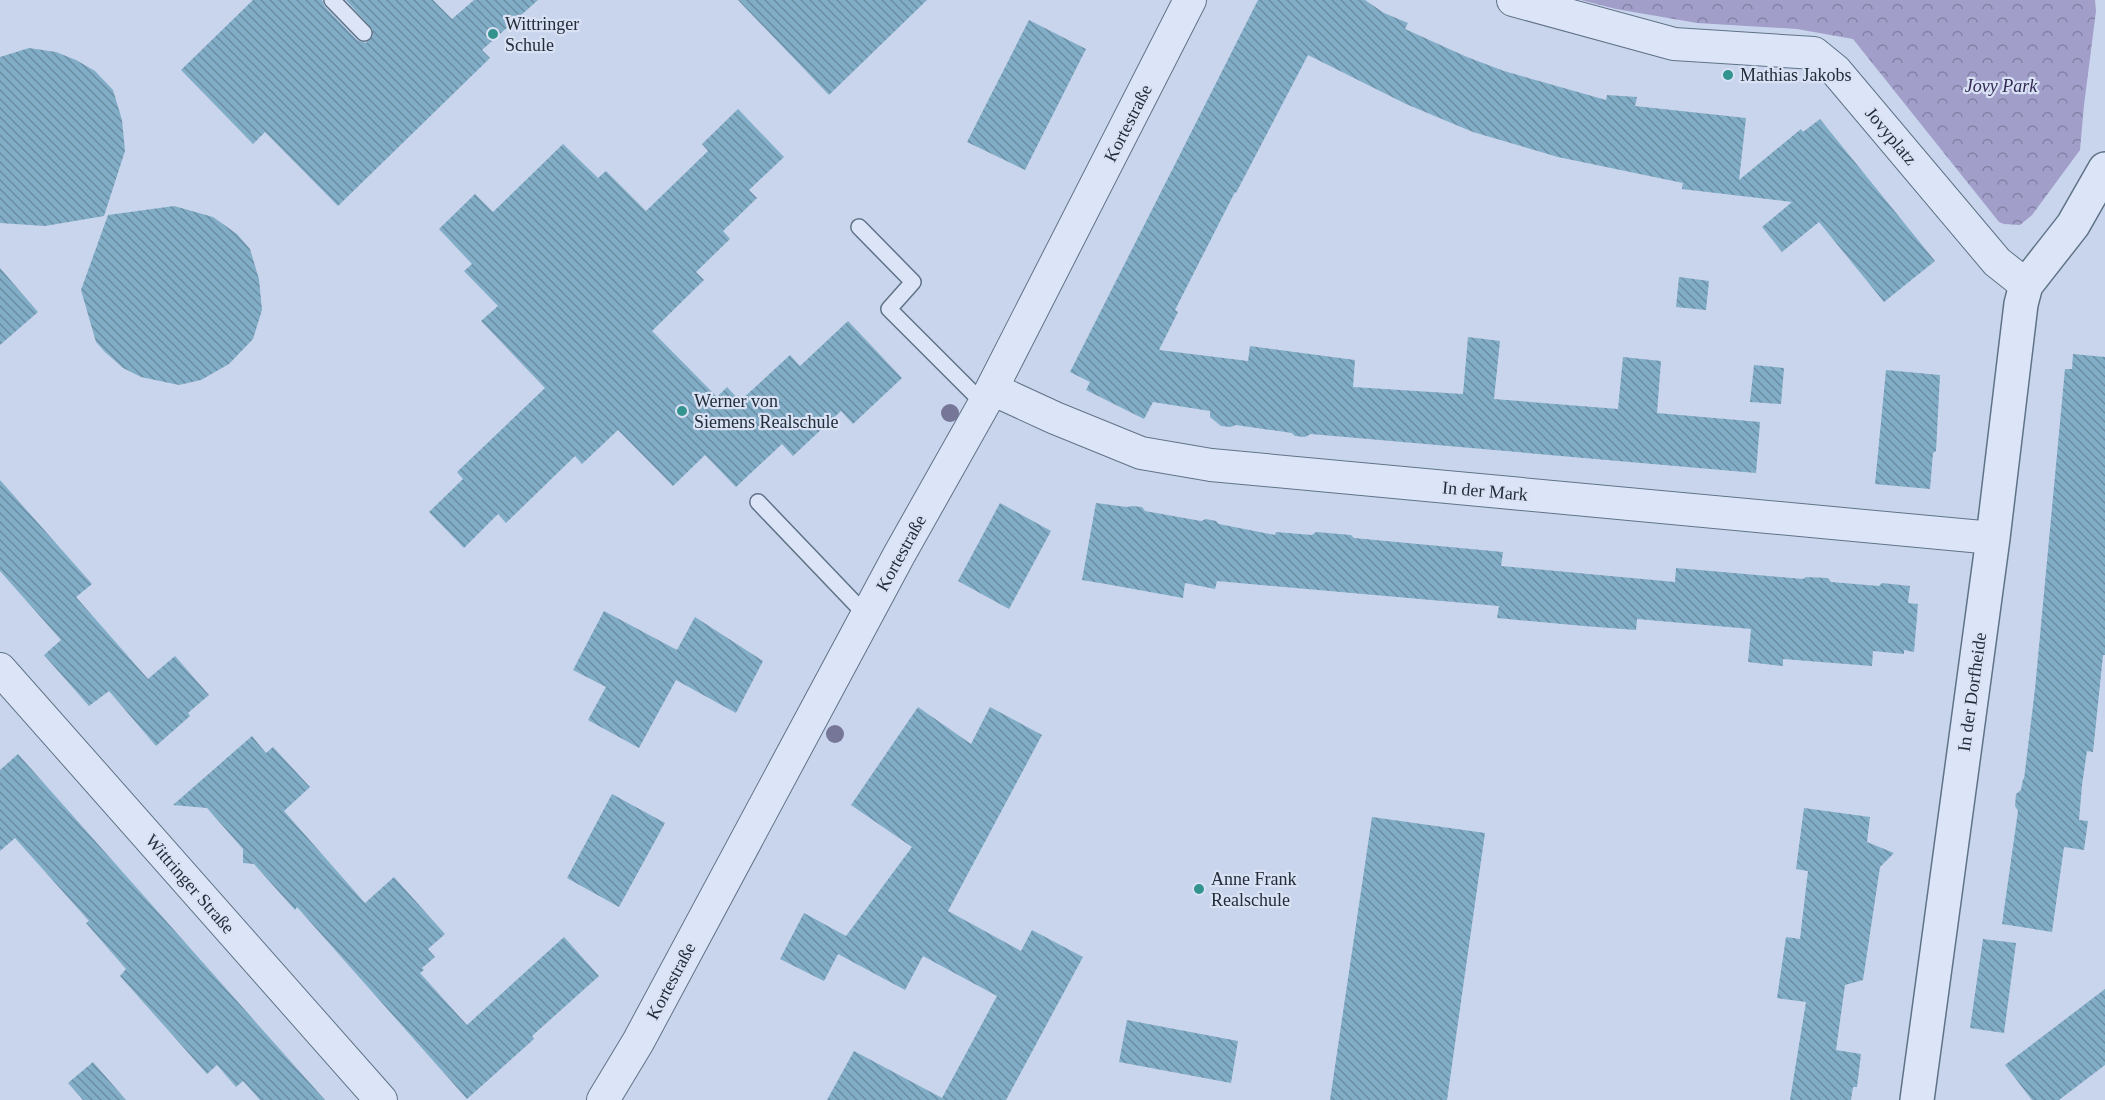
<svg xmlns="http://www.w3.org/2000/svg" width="2105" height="1100" font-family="'Times New Roman',serif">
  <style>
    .forest { fill: url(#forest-crowns) }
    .building { fill: url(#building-back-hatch) }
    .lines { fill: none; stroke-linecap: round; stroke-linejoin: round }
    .service-casing { stroke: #5f7388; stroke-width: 18 }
    .minor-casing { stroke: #5f7388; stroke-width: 34 }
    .tertiary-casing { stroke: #5f7388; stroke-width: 36 }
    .service { stroke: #dce5f7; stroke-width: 15 }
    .minor { stroke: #dce5f7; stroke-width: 32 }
    .tertiary { stroke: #dce5f7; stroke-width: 33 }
    .tree { fill: #767698 }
    .poi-dot { fill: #33938f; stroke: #d9e1f4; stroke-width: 2 }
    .labels { text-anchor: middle; stroke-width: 4.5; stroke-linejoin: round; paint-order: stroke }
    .poi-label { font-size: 18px; fill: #212e39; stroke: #d9e1f4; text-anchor: start }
    .park-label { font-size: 18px; font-style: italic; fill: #332954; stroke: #d9e1f4 }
    .street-label { font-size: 18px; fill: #212e39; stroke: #d9e1f4 }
  </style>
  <defs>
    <pattern id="forest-crowns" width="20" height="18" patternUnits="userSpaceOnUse" patternTransform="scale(1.5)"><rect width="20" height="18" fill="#a19eca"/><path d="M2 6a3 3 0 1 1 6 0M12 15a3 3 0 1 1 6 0" fill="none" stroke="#8381a5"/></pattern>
    <pattern id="building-back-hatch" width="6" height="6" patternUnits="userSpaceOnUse" patternTransform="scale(1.5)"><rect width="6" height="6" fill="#82adc7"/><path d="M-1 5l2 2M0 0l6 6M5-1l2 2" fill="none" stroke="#6a8da3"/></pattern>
  </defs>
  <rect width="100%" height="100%" fill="#c9d5ec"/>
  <!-- forest -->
  <path class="forest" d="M 1581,0 L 2095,0 L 2096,11 L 2084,105 L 2080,150 L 2032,215 L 2020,225 L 2004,224 L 1999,222 L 1853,39 L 1797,29 L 1697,23 L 1616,9 Z"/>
  <!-- building -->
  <path class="building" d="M 253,0 L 322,0 L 325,7 L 357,40 L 366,43 L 373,36 L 373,30 L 346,0 L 433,0 L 452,19 L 474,0 L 538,0 L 482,50 L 490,58 L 338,206 L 265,132 L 253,144 L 181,70 Z
    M 738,0 L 927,0 L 829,95 Z
    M 1258,0 L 1365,0 L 1384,13 L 1408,23 L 1405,29 L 1467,57 L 1504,71 L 1606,100 L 1607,95 L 1637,97 L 1635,106 L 1746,118 L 1739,180 L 1801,129 L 1803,132 L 1820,119 L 1935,261 L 1884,302 L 1819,222 L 1782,252 L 1762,227 L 1792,202 L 1682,189 L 1683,183 L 1558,157 L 1473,132 L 1406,104 L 1308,55 L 1236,193 L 1235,192 L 1175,310 L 1178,312 L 1159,350 L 1248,361 L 1250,346 L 1355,360 L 1353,387 L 1463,394 L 1468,337 L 1500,341 L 1494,399 L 1618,409 L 1623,357 L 1661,361 L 1657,413 L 1760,422 L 1756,473 L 1311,434 L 1305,437 L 1295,436 L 1292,433 L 1236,425 L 1231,427 L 1221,426 L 1210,417 L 1210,411 L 1153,402 L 1144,419 L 1086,390 L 1090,382 L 1070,372 Z
    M 1029,20 L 1086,49 L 1025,170 L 967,142 Z
    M 29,48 L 56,52 L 76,60 L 95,71 L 113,90 L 122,120 L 125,151 L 104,216 L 45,226 L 0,223 L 0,57 Z
    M 738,109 L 784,157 L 749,190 L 757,198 L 723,231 L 730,239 L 696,272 L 704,280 L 652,331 L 717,397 L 727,387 L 740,401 L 790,355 L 800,366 L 848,321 L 902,378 L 853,424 L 841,411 L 793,456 L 782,444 L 736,487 L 705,455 L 673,486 L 618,430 L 582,464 L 575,456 L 506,523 L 498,514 L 464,548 L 429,512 L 463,479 L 457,472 L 545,388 L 481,321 L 498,306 L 464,271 L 472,264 L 439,229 L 475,194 L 493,212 L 563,144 L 598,178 L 606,171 L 646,211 L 708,151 L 702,144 Z
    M 174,206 L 213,217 L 237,234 L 250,249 L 259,279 L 262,310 L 253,339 L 229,364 L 201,380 L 179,385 L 141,377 L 123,368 L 105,352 L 96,342 L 81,290 L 108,215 Z
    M 0,268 L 38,312 L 0,345 Z
    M 1679,277 L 1709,281 L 1706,310 L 1676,307 Z
    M 2073,354 L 2105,357 L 2105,655 L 2103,655 L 2093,752 L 2087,751 L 2082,785 L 2079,820 L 2088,821 L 2084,850 L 2064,847 L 2052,932 L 2002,924 L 2018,811 L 2015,806 L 2016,794 L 2021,790 L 2023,779 L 2024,779 L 2035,689 L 2065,369 L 2072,369 Z
    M 1754,365 L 1784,368 L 1781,404 L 1750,402 Z
    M 1886,370 L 1940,375 L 1936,451 L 1933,453 L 1930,489 L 1875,484 Z
    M 0,480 L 92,584 L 76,597 L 148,679 L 175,656 L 209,695 L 188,713 L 190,716 L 156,746 L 109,691 L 89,706 L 44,655 L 61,640 L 0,571 Z
    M 1000,503 L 1051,531 L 1009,609 L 958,581 Z
    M 1096,503 L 1127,507 L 1132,506 L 1142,507 L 1145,511 L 1201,521 L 1206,519 L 1216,521 L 1219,524 L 1275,535 L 1276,532 L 1312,535 L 1316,532 L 1351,535 L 1354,538 L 1503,552 L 1501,566 L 1675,582 L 1676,568 L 1803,579 L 1806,577 L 1828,578 L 1831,582 L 1879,586 L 1882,583 L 1910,586 L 1908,603 L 1918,604 L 1914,652 L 1904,650 L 1904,654 L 1873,651 L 1872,666 L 1783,659 L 1783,666 L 1748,662 L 1751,629 L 1637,619 L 1636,630 L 1584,626 L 1497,618 L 1499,606 L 1217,581 L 1215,589 L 1185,583 L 1183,598 L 1106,584 L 1082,580 Z
    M 604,611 L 677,650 L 695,617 L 763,661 L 736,713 L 676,680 L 639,748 L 588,720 L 606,687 L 573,670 Z
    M 918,707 L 971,744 L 990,707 L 1042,735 L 948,911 L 1021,951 L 1032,930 L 1083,957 L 1006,1100 L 827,1100 L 854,1051 L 942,1098 L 997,996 L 923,956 L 905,990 L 838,954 L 824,981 L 780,959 L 804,913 L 846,936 L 912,847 L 851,805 Z
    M 252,736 L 266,753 L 273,747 L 310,787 L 284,811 L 365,903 L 394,877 L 445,934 L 428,949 L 435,957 L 422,968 L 424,970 L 420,973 L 467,1025 L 564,937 L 599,976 L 532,1036 L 534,1039 L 467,1099 L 297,907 L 295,910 L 254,864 L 243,863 L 243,849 L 207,808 L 173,805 Z
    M 18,754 L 245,1010 L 325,1100 L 260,1100 L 243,1081 L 236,1087 L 217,1065 L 207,1074 L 120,976 L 126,969 L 86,923 L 89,921 L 15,838 L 0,851 L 0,770 Z
    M 612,794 L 665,823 L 619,907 L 567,878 Z
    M 1804,808 L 1870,817 L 1867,842 L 1894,853 L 1880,867 L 1863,980 L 1845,985 L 1836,1050 L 1861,1054 L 1857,1087 L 1853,1087 L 1851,1100 L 1790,1100 L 1806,1002 L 1777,998 L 1786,937 L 1800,939 L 1808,871 L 1796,869 Z
    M 1372,817 L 1485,833 L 1447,1100 L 1330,1100 Z
    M 1983,939 L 2016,943 L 2004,1033 L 1970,1028 Z
    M 2105,989 L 2105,1065 L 2059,1100 L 2032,1100 L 2005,1065 Z
    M 1127,1020 L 1238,1041 L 1231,1083 L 1119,1062 Z
    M 93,1062 L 126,1100 L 83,1100 L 68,1083 Z"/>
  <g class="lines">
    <!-- service casing -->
    <g class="service-casing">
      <path id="service" d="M 332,0 L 364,33
        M 859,227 L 913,282 L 889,309 L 984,404
        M 758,502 L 867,616"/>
    </g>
    <!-- minor casing -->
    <g class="minor-casing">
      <path id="minor" d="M 1513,0 L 1674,44 L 1814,53 L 1836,71 L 1997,262 L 2026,285
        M 992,389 L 1055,418 L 1141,453 L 1211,465 L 1993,538
        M 0,669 L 381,1100
        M 603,1100 L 638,1042 L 899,555 L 984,404 L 1190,0"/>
    </g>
    <!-- tertiary casing -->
    <g class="tertiary-casing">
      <path id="tertiary" d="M 1917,1100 L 1993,538 L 2021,304 L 2026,285 L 2073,225 L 2105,169"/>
    </g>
    <!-- service -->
    <use href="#service" class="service"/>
    <!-- minor -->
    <use href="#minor" class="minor"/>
    <!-- tertiary -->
    <use href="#tertiary" class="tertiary"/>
  </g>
  <!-- trees -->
  <g class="tree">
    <circle cx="950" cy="413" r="9"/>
    <circle cx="835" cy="734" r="9"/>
  </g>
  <!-- markers -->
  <g class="poi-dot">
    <circle cx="493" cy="34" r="6"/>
    <circle cx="1728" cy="75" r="6"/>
    <circle cx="682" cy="411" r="6"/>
    <circle cx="1199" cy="889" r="6"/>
  </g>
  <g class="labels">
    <!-- poi labels -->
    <g class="poi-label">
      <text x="505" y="30">Wittringer<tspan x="505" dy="21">Schule</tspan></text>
      <text x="1740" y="81">Mathias Jakobs</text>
      <text x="694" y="407">Werner von<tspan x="694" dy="21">Siemens Realschule</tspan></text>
      <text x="1211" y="885">Anne Frank<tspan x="1211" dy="21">Realschule</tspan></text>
    </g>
    <!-- park labels -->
    <g class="park-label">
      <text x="2001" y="92">Jovy Park</text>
    </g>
    <!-- street labels -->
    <g class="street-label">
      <text transform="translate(1128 123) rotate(-63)" y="6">Kortestraße</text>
      <text transform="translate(1891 136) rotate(50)" y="6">Jovyplatz</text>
      <text transform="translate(1485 491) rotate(5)" y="6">In der Mark</text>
      <text transform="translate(901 553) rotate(-61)" y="6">Kortestraße</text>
      <text transform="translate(1972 692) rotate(-82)" y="6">In der Dorfheide</text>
      <text transform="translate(190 884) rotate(49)" y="6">Wittringer Straße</text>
      <text transform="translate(671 981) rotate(-62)" y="6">Kortestraße</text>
    </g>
  </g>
</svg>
